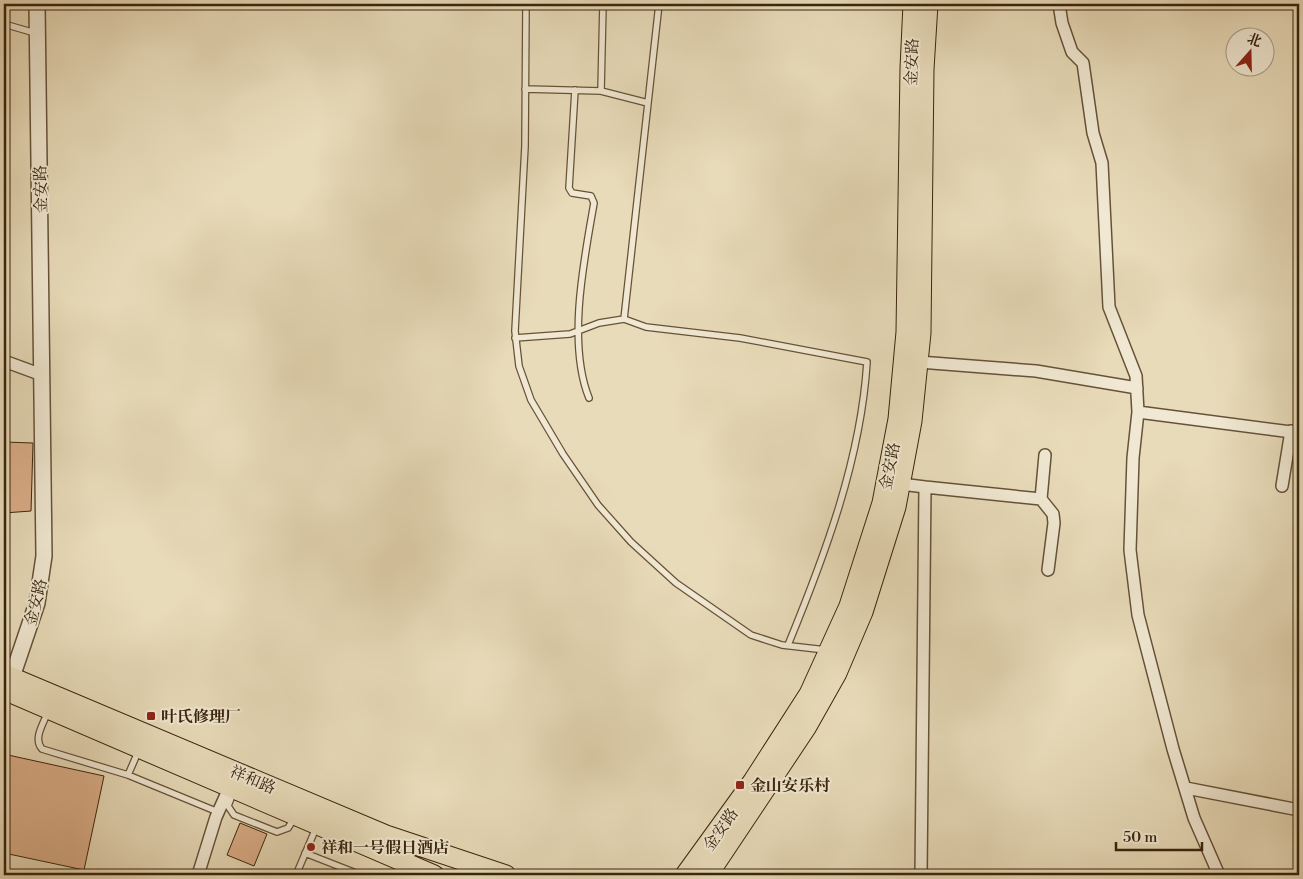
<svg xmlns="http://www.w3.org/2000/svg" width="1303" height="879" font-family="'Libre Bodoni','Noto Serif SC',serif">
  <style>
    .building { fill: #dcaf8a; stroke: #3a250d }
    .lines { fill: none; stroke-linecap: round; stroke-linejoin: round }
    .service-casing { stroke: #665238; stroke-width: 8 }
    .minor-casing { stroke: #665238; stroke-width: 14 }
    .tertiary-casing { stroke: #665238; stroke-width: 18 }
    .trunk-casing { stroke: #3a250d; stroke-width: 21 }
    .service { stroke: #f0e8d2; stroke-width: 5.5 }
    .minor { stroke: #f0e8d2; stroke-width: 11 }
    .tertiary { stroke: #f0e8d2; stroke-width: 15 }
    .trunk { stroke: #e8dbb9; stroke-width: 19 }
    .poi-dot { fill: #8f2418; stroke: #f0e8d2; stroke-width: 2 }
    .labels { text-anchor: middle; stroke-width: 4; stroke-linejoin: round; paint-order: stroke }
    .street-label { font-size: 16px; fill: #3a250d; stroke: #f0e8d2 }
    .poi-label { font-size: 16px; font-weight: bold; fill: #3a250d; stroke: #f0e8d2; text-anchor: start }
  </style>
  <rect width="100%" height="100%" fill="#e8dbb9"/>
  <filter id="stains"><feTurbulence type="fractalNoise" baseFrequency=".004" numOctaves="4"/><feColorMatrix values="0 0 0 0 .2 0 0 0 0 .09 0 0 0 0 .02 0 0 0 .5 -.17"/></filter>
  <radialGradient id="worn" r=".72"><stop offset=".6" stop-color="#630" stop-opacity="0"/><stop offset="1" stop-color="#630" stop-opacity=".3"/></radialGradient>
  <!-- building -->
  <path class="building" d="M 4,442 L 33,443 L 31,511 L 4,513 Z
    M 8,755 L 104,776 L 84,870 L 4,853 L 4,774 Z
    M 240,823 L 267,834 L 254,866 L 227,855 Z"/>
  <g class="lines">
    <!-- service casing -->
    <g class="service-casing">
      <path id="service" d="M 526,4 L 525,146 L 515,331 L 519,366 L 531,400 L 563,454 L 598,505 L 631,542 L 676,583 L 751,635 L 782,645 L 826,650
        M 4,24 L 35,33
        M 525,89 L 601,91 L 648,103
        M 575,90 L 569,188 L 572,193 L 591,196 L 594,203 C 584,260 567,343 589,398
        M 601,91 L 603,4
        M 624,319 L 659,4
        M 515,338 L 570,334 L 599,323 L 624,319 L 646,327 L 740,338 L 867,362 C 861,459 825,555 788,645
        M 48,712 C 43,724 33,739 42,749 L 128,775 L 218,812
        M 128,775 L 138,752
        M 233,793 L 228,806 L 234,815 L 277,832 L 288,828 L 295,817
        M 305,853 L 361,875
        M 296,875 L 316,828"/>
    </g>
    <!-- minor casing -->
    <g class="minor-casing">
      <path id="minor" d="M 1059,4 L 1062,23 L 1072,52 L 1083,63 L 1093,133 L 1102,163 L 1109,307 L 1136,376 L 1138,412 L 1133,458 L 1130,550 L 1138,615 L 1173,749 L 1194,818 L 1219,875
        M 4,361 L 42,375
        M 919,362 L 1036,371 L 1137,388
        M 1138,412 L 1299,433
        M 1045,455 L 1041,499 L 1053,514 L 1054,523 L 1048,570
        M 901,484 L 925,487 L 921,875
        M 1282,486 L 1291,431
        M 925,487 L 1041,499
        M 1186,788 L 1299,810
        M 198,875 L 216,817 L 230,786"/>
    </g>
    <!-- tertiary casing -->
    <g class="tertiary-casing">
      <path id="tertiary" d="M 12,677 L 37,603 L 44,556 L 37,4"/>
    </g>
    <!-- trunk casing -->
    <g class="trunk-casing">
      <path id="trunk" d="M 4,674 L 386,835 L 506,875
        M 4,690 L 434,875
        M 685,875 L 753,781 L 809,694 L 849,606 L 882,503 L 898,419 L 906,332 L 910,68 L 913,4
        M 708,875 L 806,728 L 837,673 L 863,612 L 896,507 L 912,421 L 921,333 L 924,69 L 928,4"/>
    </g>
    <!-- service -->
    <use href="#service" class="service"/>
    <!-- minor -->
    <use href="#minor" class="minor"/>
    <!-- tertiary -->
    <use href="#tertiary" class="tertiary"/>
    <!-- trunk -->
    <use href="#trunk" class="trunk"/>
  </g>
  <!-- markers -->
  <g class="poi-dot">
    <rect x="146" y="711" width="10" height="10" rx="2.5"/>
    <rect x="735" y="780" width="10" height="10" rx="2.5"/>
    <circle cx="311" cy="847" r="5"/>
  </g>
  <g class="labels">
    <!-- street labels -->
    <g class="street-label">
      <text transform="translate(911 62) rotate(-88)" y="6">金安路</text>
      <text transform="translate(40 189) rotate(-91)" y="6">金安路</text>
      <text transform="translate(889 466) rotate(-79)" y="6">金安路</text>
      <text transform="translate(35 602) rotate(-76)" y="6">金安路</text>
      <text transform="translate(253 779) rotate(23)" y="6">祥和路</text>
      <text transform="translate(720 829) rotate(-55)" y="6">金安路</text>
    </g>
    <!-- poi labels -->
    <g class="poi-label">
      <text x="161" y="722">叶氏修理厂</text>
      <text x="750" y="791">金山安乐村</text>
      <text x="321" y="853">祥和一号假日酒店</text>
    </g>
  </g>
  <!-- margin -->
  <rect width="1303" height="879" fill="none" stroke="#e8dbb9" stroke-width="20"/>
  <rect x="5" y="5" width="1293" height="869" fill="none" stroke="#3a250d" stroke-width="2.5"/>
  <rect x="10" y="10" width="1283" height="859" fill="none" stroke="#3a250d"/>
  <!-- north arrow -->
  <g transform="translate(1250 52) rotate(20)"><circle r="24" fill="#f0e8d2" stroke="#a79a83"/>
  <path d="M0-4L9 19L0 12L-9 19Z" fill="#8f2418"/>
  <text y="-8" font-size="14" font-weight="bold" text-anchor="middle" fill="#3a250d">北</text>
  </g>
  <!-- scale -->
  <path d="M1116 842v8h86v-8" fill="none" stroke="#3a250d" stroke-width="2.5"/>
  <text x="1123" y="842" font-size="15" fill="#3a250d" stroke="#f0e8d2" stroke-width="4" paint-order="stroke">50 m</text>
  <rect width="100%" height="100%" filter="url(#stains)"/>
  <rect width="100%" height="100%" fill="url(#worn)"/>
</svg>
